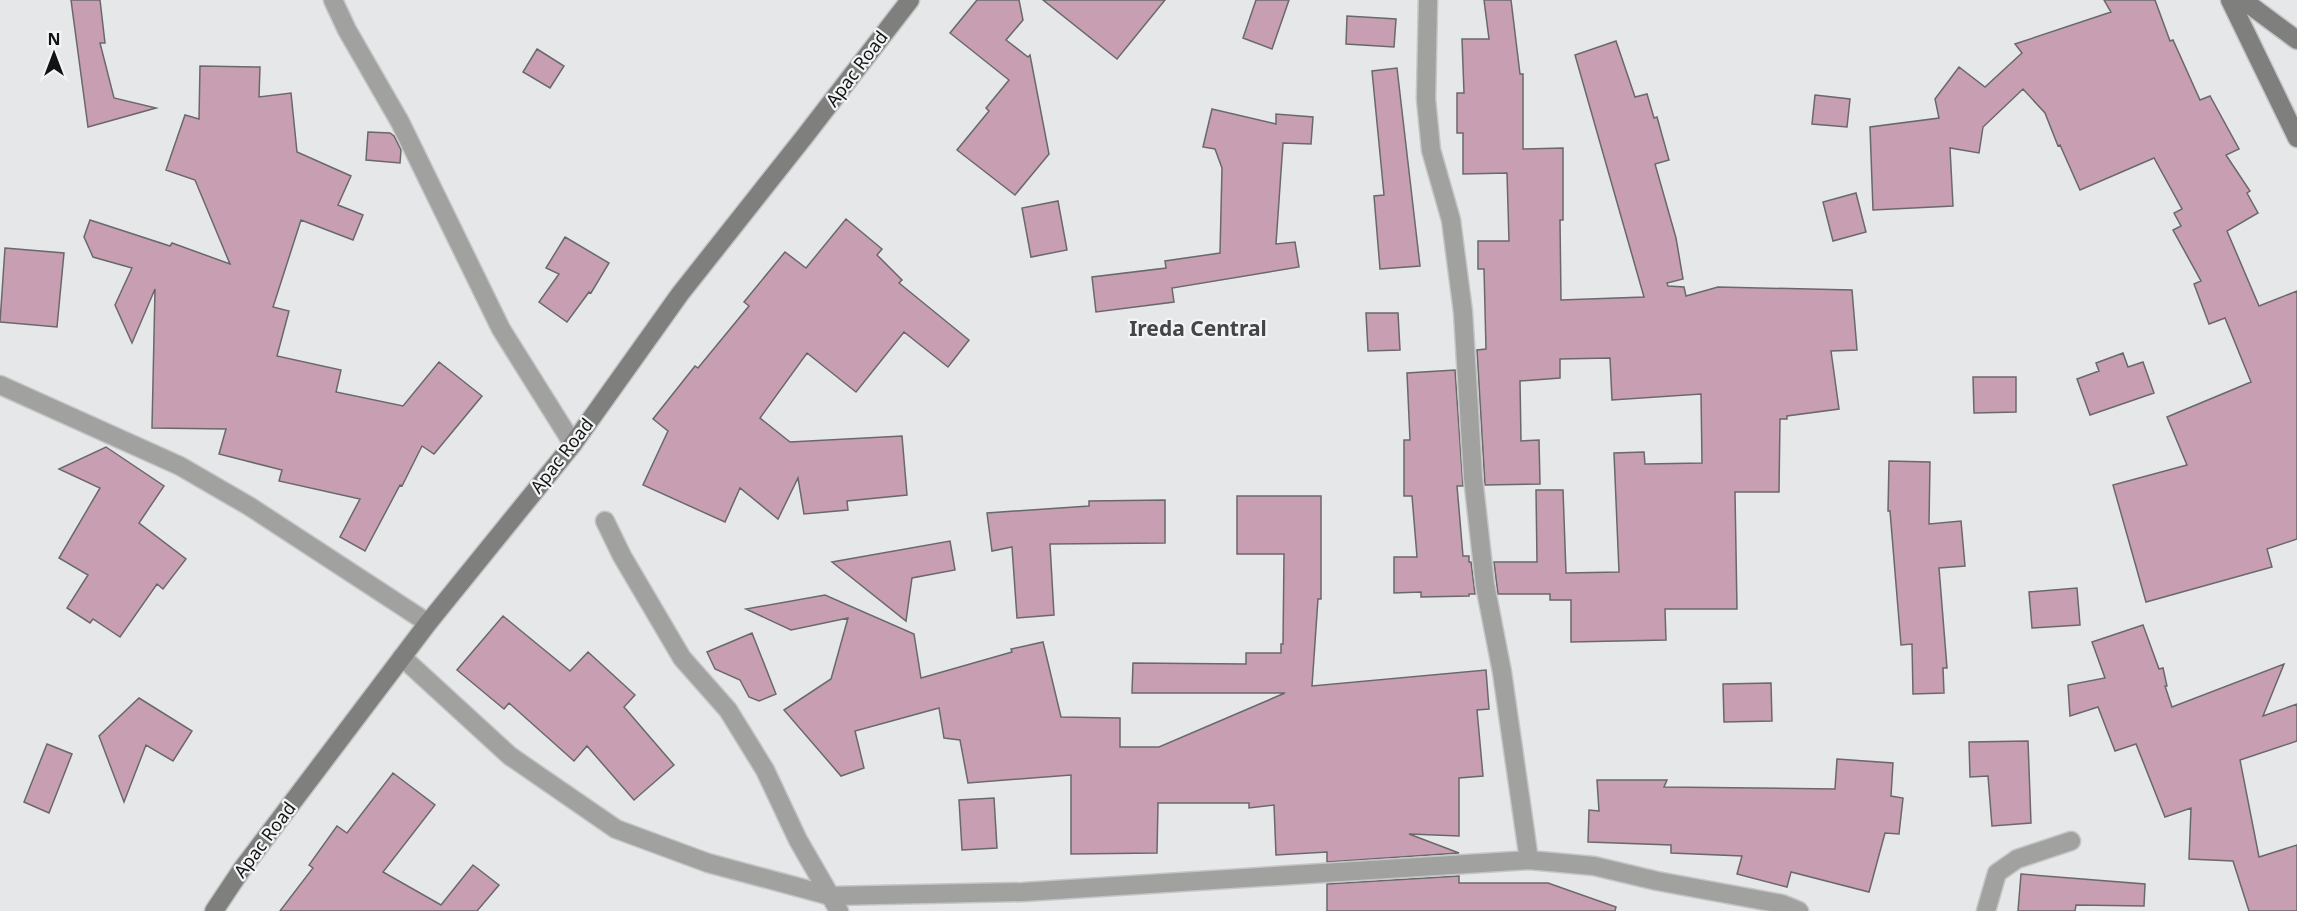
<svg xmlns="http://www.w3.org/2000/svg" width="2297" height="911" font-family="'Noto Sans',sans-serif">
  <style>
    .building { fill: #c79eb2; stroke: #6a6969; stroke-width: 1.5 }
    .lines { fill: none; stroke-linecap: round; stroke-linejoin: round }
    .lane-casing { stroke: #c4c5c6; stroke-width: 21 }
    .street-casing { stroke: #c4c5c6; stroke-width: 21 }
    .secondary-casing { stroke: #c4c5c6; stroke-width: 21 }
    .lane { stroke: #a1a1a0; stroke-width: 18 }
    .street { stroke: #a1a1a0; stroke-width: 18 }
    .secondary { stroke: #7f7f7e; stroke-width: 18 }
    .labels { text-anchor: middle; stroke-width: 4.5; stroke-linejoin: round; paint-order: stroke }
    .street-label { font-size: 18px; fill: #131313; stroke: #f3f4f5 }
    .quarter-label { font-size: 21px; font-weight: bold; fill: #444546; stroke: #f3f4f5 }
  </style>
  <rect width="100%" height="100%" fill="#e6e7e8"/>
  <!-- building -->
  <path class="building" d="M 71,0 L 100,0 L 105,43 L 100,43 L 114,98 L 156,108 L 88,127 Z
    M 977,0 L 1019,0 L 1023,20 L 1006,40 L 1028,57 L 1030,55 L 1049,154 L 1015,195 L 957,150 L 989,111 L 986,108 L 1009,80 L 950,33 Z
    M 1043,0 L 1165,0 L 1117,59 Z
    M 1256,0 L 1289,0 L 1272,49 L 1243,38 Z
    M 1484,0 L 1511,0 L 1520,74 L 1523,74 L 1523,149 L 1563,148 L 1563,220 L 1560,220 L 1561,300 L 1644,297 L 1575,55 L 1616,41 L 1635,97 L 1647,94 L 1654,118 L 1657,117 L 1669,160 L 1655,164 L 1676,238 L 1683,279 L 1667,283 L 1668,286 L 1684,287 L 1686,296 L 1718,287 L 1852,290 L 1857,350 L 1831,351 L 1839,409 L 1787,416 L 1787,419 L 1780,419 L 1779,492 L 1735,492 L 1737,609 L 1665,609 L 1666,640 L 1571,642 L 1571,600 L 1550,600 L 1550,594 L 1498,594 L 1494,562 L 1537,562 L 1536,490 L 1563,490 L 1566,573 L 1619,572 L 1614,453 L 1644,452 L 1645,464 L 1702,463 L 1701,394 L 1612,400 L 1610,358 L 1560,359 L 1560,378 L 1520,381 L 1521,441 L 1539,440 L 1540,484 L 1485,485 L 1477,350 L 1486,349 L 1484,269 L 1478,269 L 1478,241 L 1509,241 L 1507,173 L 1463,174 L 1463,133 L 1457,133 L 1457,93 L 1464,93 L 1462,39 L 1489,39 Z
    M 2104,0 L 2155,0 L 2170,41 L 2173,40 L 2200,100 L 2210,96 L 2239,149 L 2226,155 L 2250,191 L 2247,193 L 2258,213 L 2227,231 L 2259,306 L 2297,291 L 2297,539 L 2267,549 L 2272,567 L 2146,602 L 2113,485 L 2187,465 L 2167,417 L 2251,382 L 2225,318 L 2209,324 L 2194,284 L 2201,281 L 2173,230 L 2181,226 L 2174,213 L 2182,209 L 2154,158 L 2080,190 L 2060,145 L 2058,146 L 2045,113 L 2023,89 L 1983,127 L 1979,153 L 1950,148 L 1953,206 L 1873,210 L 1870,127 L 1939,118 L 1935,99 L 1959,67 L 1985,87 L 2022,53 L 2015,44 L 2111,12 Z
    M 1347,16 L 1396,19 L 1394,47 L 1346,44 Z
    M 537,49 L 564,66 L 550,88 L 523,72 Z
    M 200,66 L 260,67 L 259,97 L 291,93 L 297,152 L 351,176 L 338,205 L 363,215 L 353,240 L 301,220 L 273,307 L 289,311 L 277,356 L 341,370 L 336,392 L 403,406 L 439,362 L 482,396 L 434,454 L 422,446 L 402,486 L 400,485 L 365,551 L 340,537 L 360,499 L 279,481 L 282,470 L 219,454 L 226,429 L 152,428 L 155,289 L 132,343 L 115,305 L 132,268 L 93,257 L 84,237 L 90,220 L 170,246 L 172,243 L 230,264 L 195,180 L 166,170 L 185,115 L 199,119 Z
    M 1397,68 L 1420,266 L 1380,269 L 1374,196 L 1384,195 L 1372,71 Z
    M 1815,95 L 1850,99 L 1847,127 L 1812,124 Z
    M 1212,109 L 1276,124 L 1276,114 L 1313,117 L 1311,144 L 1283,143 L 1276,244 L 1295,242 L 1299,267 L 1172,288 L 1174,302 L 1096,312 L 1092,277 L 1166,268 L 1165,261 L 1220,253 L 1222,168 L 1215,149 L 1203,147 Z
    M 368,132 L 390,133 L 394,136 L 401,150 L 400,163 L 366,160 Z
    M 1856,193 L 1866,232 L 1833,241 L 1823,202 Z
    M 1058,201 L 1067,250 L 1031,257 L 1022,208 Z
    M 846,219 L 882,249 L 877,255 L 902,280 L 899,283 L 969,340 L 948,367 L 904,332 L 856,392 L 807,353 L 760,418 L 790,442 L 902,436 L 907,495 L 847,501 L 848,510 L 804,514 L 798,478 L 778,519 L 740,488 L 725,522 L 643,485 L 668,431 L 653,419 L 695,366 L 698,368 L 749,306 L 744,302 L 785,252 L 806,268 Z
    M 565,237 L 609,263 L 591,293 L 589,292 L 567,322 L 539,302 L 559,274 L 546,268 Z
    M 5,248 L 64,253 L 57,327 L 0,322 Z
    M 1366,313 L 1398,313 L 1400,350 L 1368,351 Z
    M 2123,353 L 2128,367 L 2143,362 L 2154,393 L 2090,415 L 2077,379 L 2099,371 L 2096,363 Z
    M 1455,370 L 1463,486 L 1457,486 L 1463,556 L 1469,556 L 1469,562 L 1471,562 L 1475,594 L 1469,594 L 1469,596 L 1421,597 L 1421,592 L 1394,593 L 1394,557 L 1417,557 L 1412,496 L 1404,496 L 1404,440 L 1410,440 L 1407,373 Z
    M 1973,377 L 2016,377 L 2016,412 L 1974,413 Z
    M 106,447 L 164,486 L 139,523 L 186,559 L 163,589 L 157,584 L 120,637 L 93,619 L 90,623 L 67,608 L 88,575 L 59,558 L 100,488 L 59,469 Z
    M 1889,461 L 1930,462 L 1929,524 L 1961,521 L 1965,566 L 1939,568 L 1947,668 L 1943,668 L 1944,693 L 1913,694 L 1912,644 L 1901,645 L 1890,511 L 1888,511 Z
    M 1237,496 L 1321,496 L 1321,599 L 1318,599 L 1312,686 L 1486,670 L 1489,709 L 1477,710 L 1483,776 L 1459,778 L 1459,836 L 1409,834 L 1459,853 L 1327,862 L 1327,852 L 1276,855 L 1274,805 L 1249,808 L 1249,803 L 1158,803 L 1157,853 L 1071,854 L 1071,775 L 968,783 L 960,740 L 944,738 L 939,708 L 855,731 L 864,768 L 841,776 L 784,710 L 831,679 L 848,618 L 791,630 L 746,609 L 825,595 L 914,634 L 921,678 L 1012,652 L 1011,649 L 1043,642 L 1061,717 L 1120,718 L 1120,747 L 1159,747 L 1285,693 L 1132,693 L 1133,663 L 1246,664 L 1246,653 L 1281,653 L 1281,644 L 1283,644 L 1284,554 L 1237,554 Z
    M 1165,500 L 1165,543 L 1050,544 L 1054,615 L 1017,618 L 1012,547 L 992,551 L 987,513 L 1089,506 L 1089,501 Z
    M 950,541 L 955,570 L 912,578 L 906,621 L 832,562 Z
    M 2077,588 L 2080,625 L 2032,628 L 2029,592 Z
    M 503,616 L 570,671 L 588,652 L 635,695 L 624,707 L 674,765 L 634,800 L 587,746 L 574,761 L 509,703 L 504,709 L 457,670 Z
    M 2143,625 L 2159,669 L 2163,668 L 2167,686 L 2165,686 L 2172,707 L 2284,664 L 2263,716 L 2297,704 L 2297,741 L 2240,760 L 2259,857 L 2297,845 L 2297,911 L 2249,911 L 2233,861 L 2189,859 L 2191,808 L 2165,817 L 2136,744 L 2115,751 L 2098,707 L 2070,716 L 2068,685 L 2105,678 L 2092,642 Z
    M 752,633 L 776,694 L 759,701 L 749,697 L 740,680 L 715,669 L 707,652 Z
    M 1771,683 L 1772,721 L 1724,722 L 1723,684 Z
    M 139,698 L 192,731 L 173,761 L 146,745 L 124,802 L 99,736 Z
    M 2028,741 L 2031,823 L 1992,826 L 1988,776 L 1970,777 L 1969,742 Z
    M 47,744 L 72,754 L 49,813 L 24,802 Z
    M 1837,759 L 1893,763 L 1891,796 L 1903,798 L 1899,834 L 1885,833 L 1869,892 L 1791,872 L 1787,887 L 1737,874 L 1742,856 L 1671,853 L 1671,845 L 1588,842 L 1589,810 L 1599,811 L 1597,780 L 1667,780 L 1664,787 L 1835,789 Z
    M 393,773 L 435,805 L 383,872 L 441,905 L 473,865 L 499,885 L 477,911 L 280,911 L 313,868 L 309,865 L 337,826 L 347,833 Z
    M 994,798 L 997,848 L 962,850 L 959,800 Z
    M 2021,874 L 2145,884 L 2144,906 L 2076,905 L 2075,911 L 2018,911 Z
    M 1459,876 L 1459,883 L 1548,883 L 1616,907 L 1615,911 L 1327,911 L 1327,884 Z"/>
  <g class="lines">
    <!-- lane casing -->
    <g class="lane-casing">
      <path id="lane" d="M 1986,911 L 1997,873 L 2017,859 L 2071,841"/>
    </g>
    <!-- street casing -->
    <g class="street-casing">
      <path id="street" d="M 333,0 L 347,30 L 400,122 L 501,329 L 573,444
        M 1428,0 L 1426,99 L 1431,150 L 1451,220 L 1463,312 L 1473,477 L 1485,585 L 1502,672 L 1529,860
        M 0,385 L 180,466 L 249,506 L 428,623
        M 605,521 L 622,556 L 682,658 L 728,710 L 765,770 L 798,840 L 839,911
        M 402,657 L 510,756 L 616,829 L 708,863 L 831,896 L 1023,892 L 1529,860 L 1594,866 L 1657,881 L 1782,904 L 1799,911"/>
    </g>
    <!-- secondary casing -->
    <g class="secondary-casing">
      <path id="secondary" d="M 2230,0 L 2297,138
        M 2243,0 L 2297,40
        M 214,911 L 242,869 L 428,623 L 573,444 L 680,294 L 805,136 L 910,0"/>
    </g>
    <!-- lane -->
    <use href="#lane" class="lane"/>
    <!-- street -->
    <use href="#street" class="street"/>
    <!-- secondary -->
    <use href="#secondary" class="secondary"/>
  </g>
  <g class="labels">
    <!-- street labels -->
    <g class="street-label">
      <text transform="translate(857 69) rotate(-53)" y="6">Apac Road</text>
      <text transform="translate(562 456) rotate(-52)" y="6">Apac Road</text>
      <text transform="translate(265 840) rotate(-53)" y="6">Apac Road</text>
    </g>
    <!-- quarter labels -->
    <g class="quarter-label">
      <text x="1198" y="336">Ireda Central</text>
    </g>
  </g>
  <!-- north arrow -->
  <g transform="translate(54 54)" stroke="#f3f4f5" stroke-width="4.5" paint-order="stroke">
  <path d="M0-4.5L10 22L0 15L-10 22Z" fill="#131313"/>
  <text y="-9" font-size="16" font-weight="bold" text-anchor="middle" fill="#131313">N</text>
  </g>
</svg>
